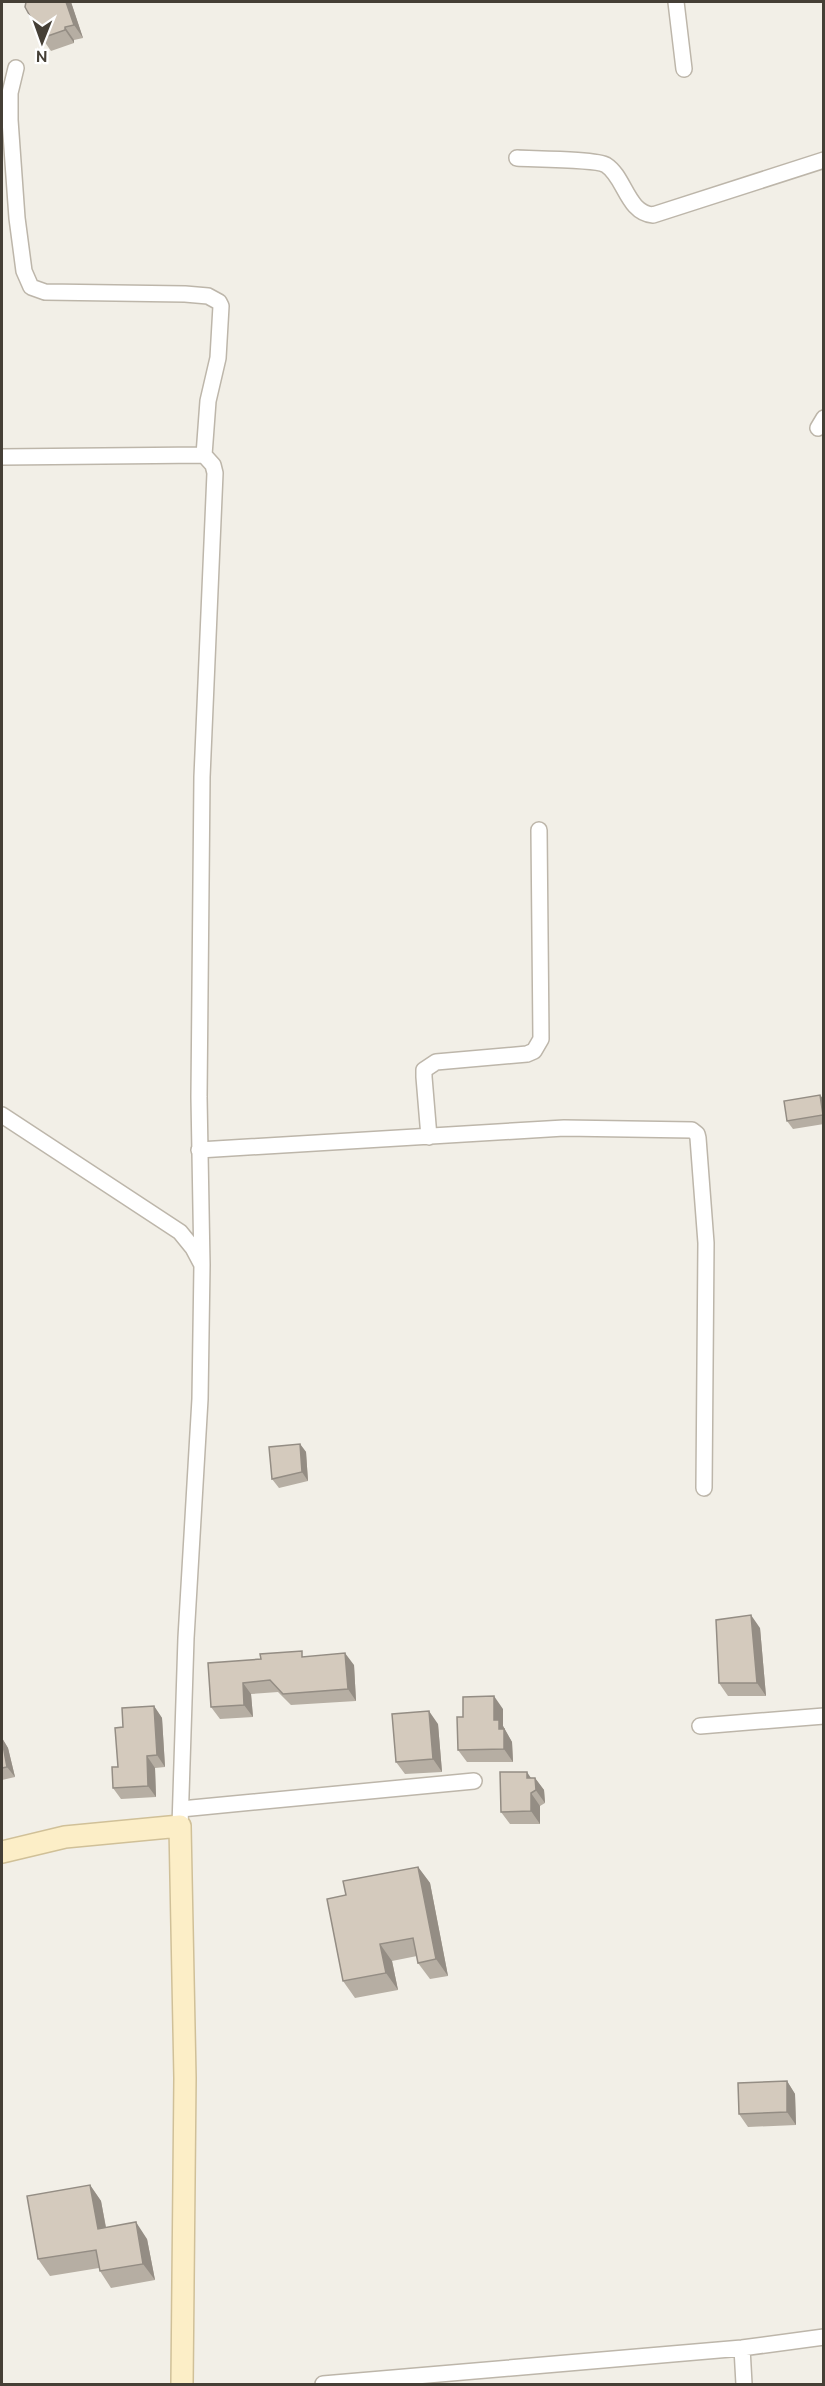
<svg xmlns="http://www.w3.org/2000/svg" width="825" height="2386" font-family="Ubuntu,sans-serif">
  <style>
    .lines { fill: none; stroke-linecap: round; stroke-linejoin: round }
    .minor-casing { stroke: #bdb6aa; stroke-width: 18 }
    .secondary-casing { stroke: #d0c098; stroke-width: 24 }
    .minor { stroke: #fff; stroke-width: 15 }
    .secondary { stroke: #fceec7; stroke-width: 21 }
    .wall { fill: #b6aea3 }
    .shaded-wall { fill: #948d84 }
    .building { fill: #d4cabd; stroke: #948d84; stroke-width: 1.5 }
  </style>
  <rect width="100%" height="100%" fill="#f2efe7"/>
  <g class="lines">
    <!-- minor casing -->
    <g class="minor-casing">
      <path id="minor" d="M 676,2 L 684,69
        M 16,68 L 10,93 L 10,120 L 17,218 L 24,271 L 31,287 L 45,292 L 185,294 L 208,296 L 219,302 L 221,306 L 218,358 L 208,401 L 204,455 L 213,465 L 215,473 L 202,777 L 199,1097 L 202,1265
        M 517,158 C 532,159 597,159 606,165 C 625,177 627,213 653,215 L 824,160
        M 818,428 L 824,418
        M 2,457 L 204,455
        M 2,1115 L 180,1232 L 193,1248 L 202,1265 L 200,1399 L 186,1638 L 180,1826
        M 429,1137 L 424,1077 L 424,1070 L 436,1062 L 527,1054 L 534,1051 L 541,1039 L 539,830
        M 199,1150 L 564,1128 L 692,1130 L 697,1134 L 698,1138 L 706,1243 L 704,1488
        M 700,1726 L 824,1716
        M 181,1809 L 474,1781
        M 742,2348 L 744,2384
        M 323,2384 L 742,2348 L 824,2337"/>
    </g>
    <!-- secondary casing -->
    <g class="secondary-casing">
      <path id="secondary" d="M 2,1852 L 65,1837 L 180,1826 L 185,2078 L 182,2384"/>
    </g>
    <!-- minor -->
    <use href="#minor" class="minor"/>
    <!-- secondary -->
    <use href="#secondary" class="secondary"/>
  </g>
  <!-- wall -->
  <path class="wall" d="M 26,2 L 71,2 L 83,38 L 74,40 L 74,43 L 51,51 L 42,38 Z
    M 820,1095 L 824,1100 L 824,1124 L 793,1129 L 787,1121 Z
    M 300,1444 L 306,1452 L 308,1481 L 279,1488 L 272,1479 Z
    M 760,1628 L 766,1696 L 728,1696 L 719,1683 Z
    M 306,1657 L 354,1665 L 356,1701 L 291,1705 L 278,1692 L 251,1694 L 253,1717 L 220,1719 L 211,1707 L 208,1663 Z
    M 154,1706 L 162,1718 L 165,1767 L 155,1768 L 156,1797 L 121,1799 L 113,1788 L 118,1767 L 123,1727 Z
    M 503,1709 L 503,1726 L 512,1742 L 513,1762 L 467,1762 L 458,1750 L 463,1717 Z
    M 438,1724 L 442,1772 L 405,1774 L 396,1762 Z
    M 2,1738 L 8,1748 L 15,1777 L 2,1780 Z
    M 531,1778 L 535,1778 L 544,1790 L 545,1803 L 540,1806 L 540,1824 L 510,1824 L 501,1812 Z
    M 418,1867 L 430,1883 L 448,1976 L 430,1979 L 418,1963 L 417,1956 L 392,1961 L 398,1990 L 355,1998 L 343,1981 L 346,1895 Z
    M 787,2081 L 795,2094 L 796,2125 L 748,2127 L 739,2114 Z
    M 90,2185 L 101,2201 L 106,2227 L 147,2239 L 155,2280 L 111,2288 L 100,2271 L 99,2268 L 50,2276 L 38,2259 Z"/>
  <!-- shaded-wall -->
  <path class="shaded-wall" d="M 66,2 L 71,2 L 83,38 L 74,25 Z
    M 65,27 L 74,40 L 74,43 L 65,30 Z
    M 820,1095 L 824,1100 L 824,1116 L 823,1115 Z
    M 300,1444 L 306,1452 L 308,1481 L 302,1472 Z
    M 751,1615 L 760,1628 L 766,1696 L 757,1683 Z
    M 345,1653 L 354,1665 L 356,1701 L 348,1689 Z
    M 243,1683 L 251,1694 L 253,1717 L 244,1705 Z
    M 494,1696 L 503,1709 L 503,1726 L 512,1742 L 513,1762 L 504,1749 L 494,1720 Z
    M 154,1706 L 162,1718 L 165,1767 L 157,1755 Z
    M 429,1711 L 438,1724 L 442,1772 L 433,1759 Z
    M 2,1738 L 8,1748 L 15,1777 L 7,1767 Z
    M 147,1756 L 155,1768 L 156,1797 L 148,1786 Z
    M 527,1772 L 535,1784 L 535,1778 L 544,1790 L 545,1803 L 527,1778 Z
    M 531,1793 L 540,1806 L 540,1824 L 531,1811 Z
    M 418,1867 L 430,1883 L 448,1976 L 436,1959 Z
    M 380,1944 L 392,1961 L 398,1990 L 386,1973 Z
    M 787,2081 L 795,2094 L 796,2125 L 787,2112 Z
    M 90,2185 L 101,2201 L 109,2245 L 98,2229 Z
    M 136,2222 L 147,2239 L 155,2280 L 143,2264 Z"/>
  <!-- building -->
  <path class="building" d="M 26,2 L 66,2 L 74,25 L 65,27 L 65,30 L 42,38 L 25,7 Z
    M 820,1095 L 823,1115 L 787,1121 L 784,1101 Z
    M 300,1444 L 302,1472 L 272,1479 L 269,1447 Z
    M 751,1615 L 757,1683 L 719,1683 L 716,1620 Z
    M 302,1651 L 302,1657 L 345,1653 L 348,1689 L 283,1694 L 270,1680 L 243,1683 L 244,1705 L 211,1707 L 208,1663 L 261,1659 L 260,1654 Z
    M 494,1696 L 494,1720 L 499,1720 L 499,1729 L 504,1729 L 504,1749 L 458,1750 L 457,1717 L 463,1717 L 463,1697 Z
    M 154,1706 L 157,1755 L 147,1756 L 148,1786 L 113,1788 L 112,1767 L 118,1767 L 115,1728 L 123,1727 L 122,1708 Z
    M 429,1711 L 433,1759 L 396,1762 L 392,1714 Z
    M 2,1740 L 7,1767 L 2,1768 Z
    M 500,1772 L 527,1772 L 527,1778 L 535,1778 L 536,1790 L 531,1793 L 531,1811 L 501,1812 Z
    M 418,1867 L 436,1959 L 418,1963 L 413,1938 L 380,1944 L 386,1973 L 343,1981 L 327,1899 L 346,1895 L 343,1881 Z
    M 787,2081 L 787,2112 L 739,2114 L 738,2083 Z
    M 90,2185 L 98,2229 L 136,2222 L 143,2264 L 100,2271 L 96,2250 L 38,2259 L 27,2196 Z"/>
  <!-- border -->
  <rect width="825" height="2386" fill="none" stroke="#453f36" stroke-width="6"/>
  <!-- north arrow -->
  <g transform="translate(42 42) rotate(181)" stroke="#ffffff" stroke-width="4.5" paint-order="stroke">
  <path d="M0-4.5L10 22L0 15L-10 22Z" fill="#453f36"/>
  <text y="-9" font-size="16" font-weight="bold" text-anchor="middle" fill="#453f36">N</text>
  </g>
</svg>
